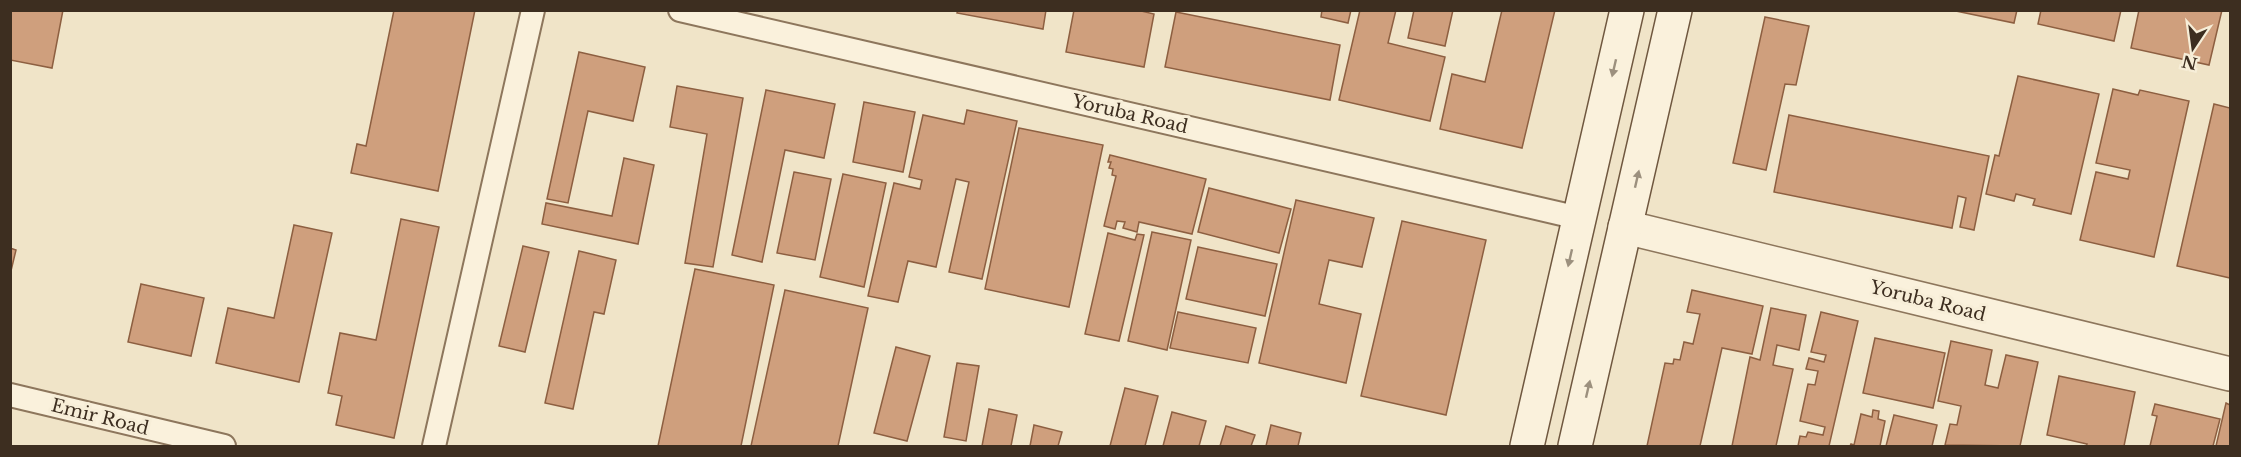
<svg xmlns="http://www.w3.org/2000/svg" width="2241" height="457" font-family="'Libre Baskerville',serif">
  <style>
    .building { fill: #cf9f7d; stroke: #8d5f41; stroke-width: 1.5 }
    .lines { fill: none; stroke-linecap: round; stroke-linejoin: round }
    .service-casing { stroke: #8d765c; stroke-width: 26 }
    .minor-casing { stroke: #8d765c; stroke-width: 36 }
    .secondary-casing { stroke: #6f573f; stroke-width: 36 }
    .service { stroke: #faf1dc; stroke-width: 22 }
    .minor { stroke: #faf1dc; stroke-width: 33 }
    .secondary { stroke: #faf1dc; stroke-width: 33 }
    .oneway { fill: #9c907e }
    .labels { text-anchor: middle; stroke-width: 6; stroke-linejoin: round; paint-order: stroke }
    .street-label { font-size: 18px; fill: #3d2e20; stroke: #f7eed8 }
  </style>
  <rect width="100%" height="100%" fill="#f0e4c8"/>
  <!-- building -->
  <path class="building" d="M 10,10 L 63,10 L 52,68 L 10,60 Z
    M 394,10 L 475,10 L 438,191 L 351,173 L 357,144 L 366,146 Z
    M 958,10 L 1046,10 L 1043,29 L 957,13 Z
    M 1074,10 L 1137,10 L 1154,14 L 1144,67 L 1066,52 Z
    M 1322,10 L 1351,10 L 1348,23 L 1321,17 Z
    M 1360,10 L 1396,10 L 1388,43 L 1445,57 L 1430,121 L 1339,100 Z
    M 1414,10 L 1453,10 L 1445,46 L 1408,38 Z
    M 1502,10 L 1555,10 L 1522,148 L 1440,129 L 1452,74 L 1485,82 Z
    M 1951,10 L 2017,10 L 2014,23 Z
    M 2041,10 L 2121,10 L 2114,41 L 2038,24 Z
    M 2139,10 L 2222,10 L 2209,65 L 2131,48 Z
    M 1176,12 L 1340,45 L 1330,100 L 1165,67 Z
    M 1765,17 L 1809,26 L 1796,85 L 1785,84 L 1766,170 L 1733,163 Z
    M 579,52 L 645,67 L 633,121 L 588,111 L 568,203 L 547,199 Z
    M 2018,76 L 2099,94 L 2071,214 L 2033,205 L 2035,199 L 2016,194 L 2014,201 L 1986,194 L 1995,155 L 1999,156 Z
    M 677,86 L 743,98 L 713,267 L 685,263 L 707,134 L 670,127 Z
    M 2113,89 L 2138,95 L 2140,90 L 2189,101 L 2154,257 L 2080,240 L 2096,172 L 2128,179 L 2130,170 L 2096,163 Z
    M 766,90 L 835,104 L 824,158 L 785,150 L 762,262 L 732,255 Z
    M 864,102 L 915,112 L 903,172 L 853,162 Z
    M 2214,104 L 2230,108 L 2230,278 L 2177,266 Z
    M 967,110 L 1017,121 L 982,279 L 949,272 L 969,182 L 956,179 L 936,267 L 908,261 L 898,302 L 868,296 L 894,183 L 920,189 L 922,180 L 909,177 L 923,115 L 964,124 Z
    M 1789,115 L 1989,156 L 1974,230 L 1960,227 L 1966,198 L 1958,196 L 1952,228 L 1774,192 Z
    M 1019,128 L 1103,145 L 1069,307 L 985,289 Z
    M 1110,155 L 1206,179 L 1192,234 L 1139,222 L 1137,232 L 1123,228 L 1125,222 L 1117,221 L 1115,229 L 1104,226 L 1116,176 L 1112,175 L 1113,169 L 1109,168 L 1111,162 L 1108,162 Z
    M 624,158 L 654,165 L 638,244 L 542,224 L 546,203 L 612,216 Z
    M 794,172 L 831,179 L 815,260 L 777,253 Z
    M 843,174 L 886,183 L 864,287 L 820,277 Z
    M 1209,188 L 1291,209 L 1279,253 L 1198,232 Z
    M 1296,200 L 1374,218 L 1362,267 L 1329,260 L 1319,304 L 1361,314 L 1346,383 L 1259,363 Z
    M 401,219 L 439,227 L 394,438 L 336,425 L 342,396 L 328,393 L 340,333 L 376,340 Z
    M 1402,221 L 1486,240 L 1446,415 L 1361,396 Z
    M 294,225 L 332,233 L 299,382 L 216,363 L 228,308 L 274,318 Z
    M 1152,232 L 1191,240 L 1167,350 L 1128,341 Z
    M 1108,233 L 1135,240 L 1137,234 L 1144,235 L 1119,341 L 1085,334 Z
    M 523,246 L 549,252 L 525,352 L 499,346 Z
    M 1198,247 L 1277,264 L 1265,316 L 1186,299 Z
    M 10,248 L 16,250 L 10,275 Z
    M 579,251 L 616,260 L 604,314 L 594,312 L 573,409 L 545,403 Z
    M 695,269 L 774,285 L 741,446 L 658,446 Z
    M 141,284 L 204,298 L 191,356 L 128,342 Z
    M 785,290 L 868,308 L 838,446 L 751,446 Z
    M 1692,290 L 1763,306 L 1752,354 L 1722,348 L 1700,446 L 1647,446 L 1665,363 L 1673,364 L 1674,359 L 1680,360 L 1684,342 L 1693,344 L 1700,314 L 1687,312 Z
    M 1771,308 L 1806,315 L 1799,350 L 1777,345 L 1773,365 L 1793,369 L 1776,446 L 1732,446 L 1750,357 L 1760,360 Z
    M 1178,312 L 1256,328 L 1248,363 L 1170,348 Z
    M 1821,312 L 1858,321 L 1829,446 L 1798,446 L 1800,436 L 1806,437 L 1808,432 L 1823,435 L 1825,427 L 1800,421 L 1808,384 L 1815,385 L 1818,371 L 1806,369 L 1809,358 L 1824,362 L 1826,355 L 1811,352 Z
    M 1875,338 L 1945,353 L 1933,408 L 1863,393 Z
    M 1951,341 L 1992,350 L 1985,385 L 1998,388 L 2006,355 L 2038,362 L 2020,446 L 1945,445 L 1950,424 L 1957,425 L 1961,406 L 1938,401 Z
    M 896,347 L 930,356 L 907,441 L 874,433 Z
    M 957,363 L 979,366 L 966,441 L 944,437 Z
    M 2059,376 L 2135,392 L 2124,446 L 2086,446 L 2087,444 L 2047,435 Z
    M 1125,388 L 1158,396 L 1145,446 L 1110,446 Z
    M 2226,403 L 2230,405 L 2230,446 L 2216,446 Z
    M 2155,404 L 2220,419 L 2213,446 L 2150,446 L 2157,416 L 2152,415 Z
    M 989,409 L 1017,415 L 1011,446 L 982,446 Z
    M 1873,410 L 1879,411 L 1878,419 L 1885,421 L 1880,446 L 1850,446 L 1851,444 L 1854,445 L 1861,414 L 1872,417 Z
    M 1172,412 L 1206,421 L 1199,446 L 1163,446 Z
    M 1894,415 L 1937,425 L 1932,446 L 1886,446 Z
    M 1034,425 L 1062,432 L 1058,446 L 1030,446 Z
    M 1271,425 L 1301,433 L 1298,446 L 1266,446 Z
    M 1226,426 L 1255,435 L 1251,446 L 1220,446 Z"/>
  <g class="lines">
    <!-- service casing -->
    <g class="service-casing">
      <path id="service" d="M 680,10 L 1579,218
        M 10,395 L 224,446
        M 434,446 L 533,10"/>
    </g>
    <!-- minor casing -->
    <g class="minor-casing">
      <path id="minor" d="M 1625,227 L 2230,374"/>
    </g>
    <!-- secondary casing -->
    <g class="secondary-casing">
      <path id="secondary" d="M 1527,446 L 1627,10
        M 1575,446 L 1675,10"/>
    </g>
    <!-- service -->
    <use href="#service" class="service"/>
    <!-- minor -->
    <use href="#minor" class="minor"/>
    <!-- secondary -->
    <use href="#secondary" class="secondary"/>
  </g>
  <!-- one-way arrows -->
  <defs><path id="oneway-solid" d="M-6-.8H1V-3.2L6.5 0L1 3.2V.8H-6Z" transform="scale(1.5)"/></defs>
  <g class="oneway">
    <use href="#oneway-solid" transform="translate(1614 68) rotate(103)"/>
    <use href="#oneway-solid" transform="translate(1637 179) rotate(-77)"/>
    <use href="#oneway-solid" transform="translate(1570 258) rotate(103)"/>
    <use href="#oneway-solid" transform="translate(1588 389) rotate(-77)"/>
  </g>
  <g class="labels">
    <!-- street labels -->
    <g class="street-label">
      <text transform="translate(1130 114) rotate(13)" y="6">Yoruba Road</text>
      <text transform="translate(1928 301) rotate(14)" y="6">Yoruba Road</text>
      <text transform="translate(100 417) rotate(14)" y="6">Emir Road</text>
    </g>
  </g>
  <!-- border -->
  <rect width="2241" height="457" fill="none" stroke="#3d2e20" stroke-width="24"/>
  <!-- north arrow -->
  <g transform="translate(2193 48) rotate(193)" stroke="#f7eed8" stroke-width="4.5" paint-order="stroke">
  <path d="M0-4.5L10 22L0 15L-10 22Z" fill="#3d2e20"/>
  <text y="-9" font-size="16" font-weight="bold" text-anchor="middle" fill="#3d2e20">N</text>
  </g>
</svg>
